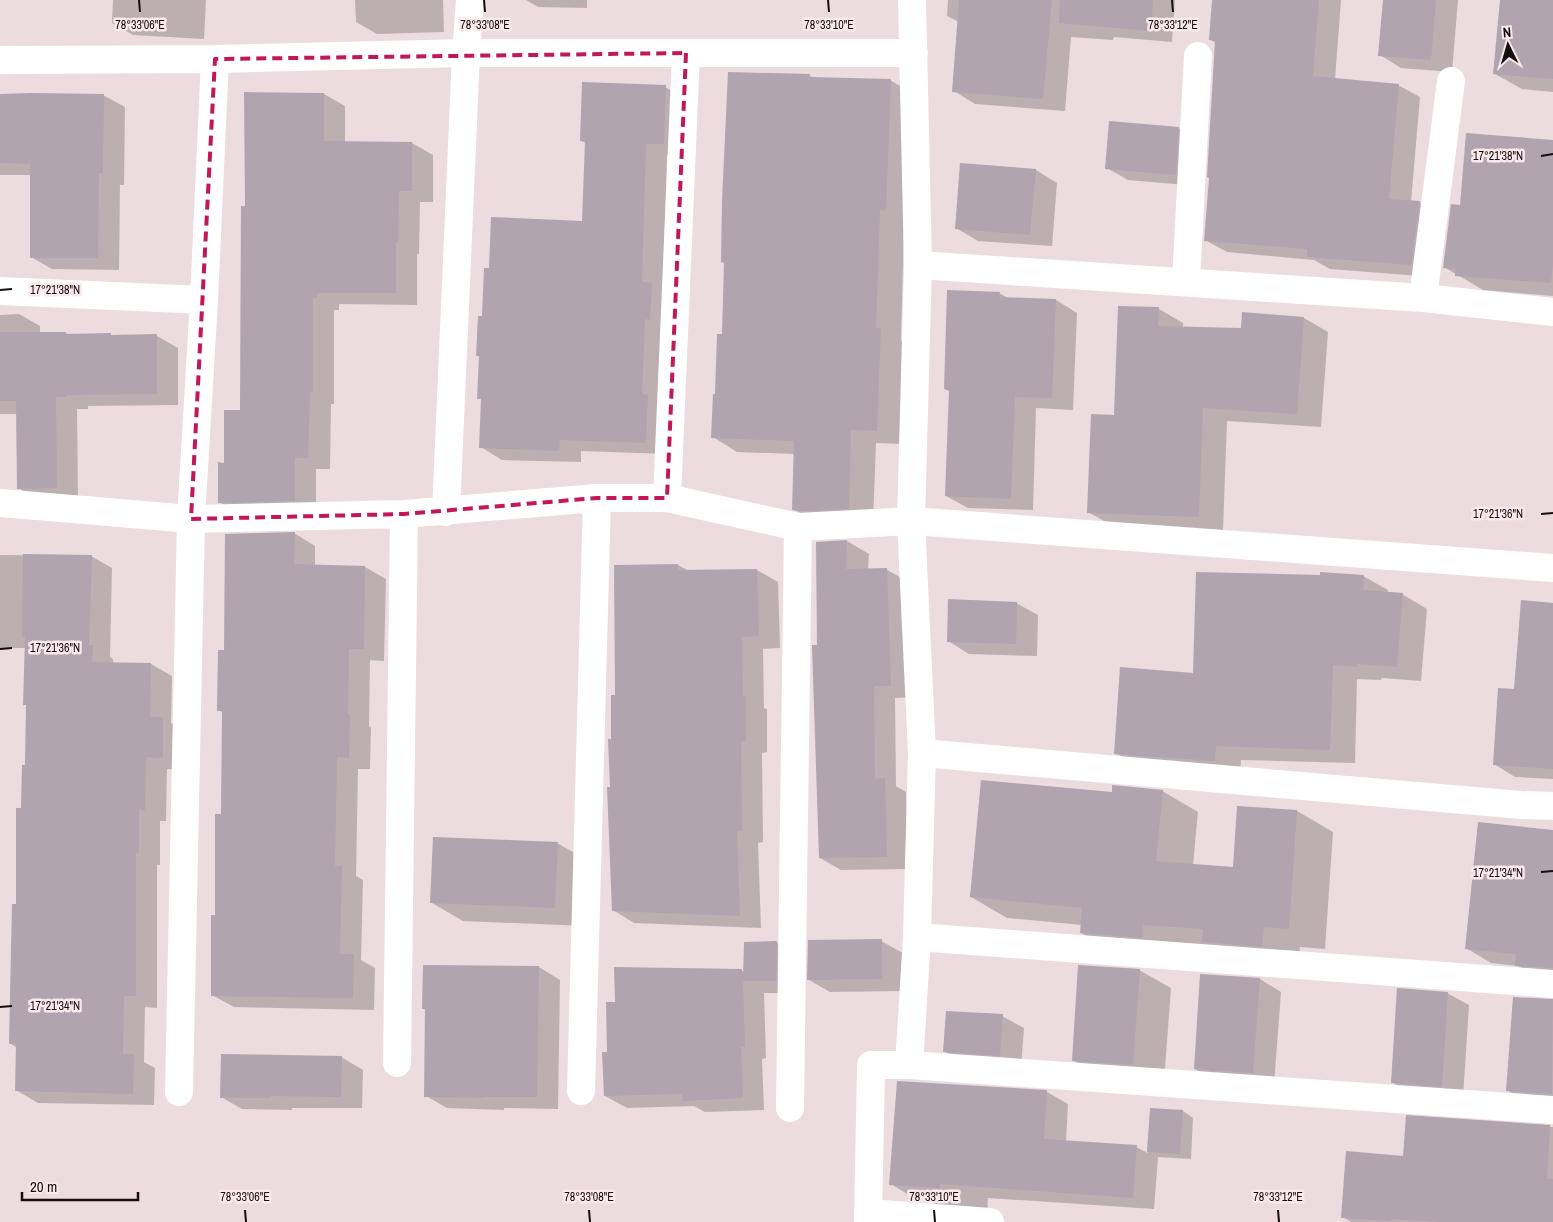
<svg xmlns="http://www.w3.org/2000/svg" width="1553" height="1222" font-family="'Archivo Narrow',sans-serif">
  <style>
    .shadow { fill: #0003 }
    .building { fill: #b0a4ae }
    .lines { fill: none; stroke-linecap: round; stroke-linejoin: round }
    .minor { stroke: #fff; stroke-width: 28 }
    .marked { fill: none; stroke: #c2185b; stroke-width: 4; stroke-dasharray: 10 6; stroke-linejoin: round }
    .ticks { fill: none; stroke: #140e10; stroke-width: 2 }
    .ticks-label { font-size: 12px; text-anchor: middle; fill: #140e10; stroke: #f9e8ec; stroke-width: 5; stroke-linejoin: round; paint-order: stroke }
  </style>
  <rect width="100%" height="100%" fill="#ecdbdf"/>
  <!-- shadow -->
  <path class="shadow" d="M 113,0 L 206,0 L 204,39 L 133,35 L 112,23 Z
    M 355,0 L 443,0 L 444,32 L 377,34 L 356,22 Z
    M 526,0 L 587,0 L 587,8 L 538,7 Z
    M 948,0 L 1175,0 L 1172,42 L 1114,37 L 1113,40 L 1071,37 L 1065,111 L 975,104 L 954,91 L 959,22 L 947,16 Z
    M 1214,0 L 1341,0 L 1335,80 L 1398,85 L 1420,97 L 1411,202 L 1419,202 L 1441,215 L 1433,277 L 1330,269 L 1314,260 L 1227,252 L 1205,240 L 1210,178 L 1216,43 L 1211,40 Z
    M 1384,0 L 1458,0 L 1452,72 L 1401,68 L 1380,55 Z
    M 1501,0 L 1553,0 L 1553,92 L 1522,89 L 1495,74 Z
    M 809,75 L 815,79 L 890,80 L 915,95 L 904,224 L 901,341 L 905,344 L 902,444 L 876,443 L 873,522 L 818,523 L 793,509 L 795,454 L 737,452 L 713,437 L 723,335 Z
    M 665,87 L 687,99 L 685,156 L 667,155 L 663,291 L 667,454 L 581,451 L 581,462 L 502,460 L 481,447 L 482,400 L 479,398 L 481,357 L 477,355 L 490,269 L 583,222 L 586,143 L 581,141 Z
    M 324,94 L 345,106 L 345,143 L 412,143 L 433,155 L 433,202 L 420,202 L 419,254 L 417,254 L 417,305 L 339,304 L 339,310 L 334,310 L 334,404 L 331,404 L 330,469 L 316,469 L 316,513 L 241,514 L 219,502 L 225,464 L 241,411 L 246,208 Z
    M 0,95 L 103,95 L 125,107 L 124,185 L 120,185 L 119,270 L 52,269 L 31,257 L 31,175 L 0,175 Z
    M 1178,128 L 1200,140 L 1197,186 L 1128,180 L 1107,168 Z
    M 1553,141 L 1553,296 L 1483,290 L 1444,267 L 1462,206 Z
    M 1036,170 L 1057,183 L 1052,246 L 978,241 L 956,228 Z
    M 999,293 L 1008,298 L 1056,300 L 1077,313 L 1073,410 L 1036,408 L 1033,510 L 968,508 L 946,496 L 950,392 L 945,389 Z
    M 1159,309 L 1183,323 L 1183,328 L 1242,329 L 1304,318 L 1328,332 L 1321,427 L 1227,421 L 1223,530 L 1113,526 L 1088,512 L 1115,416 Z
    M 19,314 L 40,326 L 40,333 L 66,333 L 70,335 L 157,336 L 178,348 L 178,405 L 88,406 L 88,409 L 77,409 L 78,500 L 40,500 L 18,488 L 17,414 L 0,414 L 0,315 Z
    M 294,533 L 315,546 L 315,566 L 365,567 L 386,579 L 384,661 L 370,660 L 369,726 L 371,728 L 370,769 L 358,769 L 356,876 L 363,880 L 361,960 L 375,968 L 374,1010 L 234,1007 L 212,995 L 223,816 L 224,713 L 219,710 L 225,652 Z
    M 847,541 L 869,554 L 868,570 L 887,570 L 909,582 L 912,697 L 895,698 L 896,786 L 906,792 L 908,869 L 841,870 L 820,858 L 817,543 Z
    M 0,555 L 91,556 L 112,568 L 110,657 L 113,659 L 113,663 L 151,664 L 172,676 L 171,723 L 184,730 L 183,769 L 167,769 L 166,821 L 160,821 L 160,865 L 157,865 L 157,1008 L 145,1007 L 144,1062 L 155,1068 L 154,1105 L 38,1103 L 16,1090 L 17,1048 L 10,1043 L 23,809 L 26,767 L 26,648 L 0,648 Z
    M 678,565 L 689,571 L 757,570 L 778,582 L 780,648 L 763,649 L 764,708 L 767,709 L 767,752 L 762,753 L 763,842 L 758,843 L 761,928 L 634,923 L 613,910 L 611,788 L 612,740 L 616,696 Z
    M 1363,576 L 1388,590 L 1388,593 L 1402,594 L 1427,609 L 1421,681 L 1382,678 L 1381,680 L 1357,679 L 1355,763 L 1241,760 L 1240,775 L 1140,768 L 1116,753 L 1194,674 Z
    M 1016,603 L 1038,615 L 1037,656 L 969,654 L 948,641 Z
    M 1553,604 L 1553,779 L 1515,777 L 1494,764 L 1516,690 Z
    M 1162,791 L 1198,812 L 1193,865 L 1234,868 L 1297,811 L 1333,832 L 1325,949 L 1300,947 L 1298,967 L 1118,954 L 1081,933 L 1082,925 L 1007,918 L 971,897 L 1113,793 Z
    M 1553,831 L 1553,980 L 1542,979 L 1518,966 L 1491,963 L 1466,948 Z
    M 557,843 L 589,861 L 586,926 L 463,921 L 432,903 Z
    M 881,941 L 903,953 L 903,991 L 830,992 L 809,980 Z
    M 776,942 L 798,955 L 797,993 L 764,993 L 766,1058 L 762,1059 L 764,1110 L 705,1112 L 694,1106 L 627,1108 L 605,1096 L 616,1003 L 742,971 L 744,972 Z
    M 424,966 L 539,967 L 560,980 L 558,1109 L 504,1108 L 504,1110 L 447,1108 L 426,1096 L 426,1010 Z
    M 1139,970 L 1171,988 L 1164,1082 L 1104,1078 L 1073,1060 Z
    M 1260,979 L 1281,992 L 1274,1085 L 1216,1081 L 1195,1069 Z
    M 1447,993 L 1469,1005 L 1463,1098 L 1414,1095 L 1392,1082 Z
    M 1552,1001 L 1553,1001 L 1553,1106 L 1533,1105 L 1507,1090 Z
    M 1002,1016 L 1024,1028 L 1021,1067 L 966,1063 L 944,1051 Z
    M 341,1057 L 363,1070 L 362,1108 L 292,1108 L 292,1110 L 242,1109 L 221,1097 Z
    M 898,1082 L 1047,1092 L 1068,1104 L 1066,1142 L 1136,1147 L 1148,1153 L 1151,1109 L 1183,1111 L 1193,1118 L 1191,1159 L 1158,1157 L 1154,1209 L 988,1198 L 987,1216 L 951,1213 L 929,1201 L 929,1198 L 912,1197 L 891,1184 Z
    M 1407,1117 L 1553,1127 L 1553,1222 L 1351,1222 L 1343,1217 L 1404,1157 Z"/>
  <!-- building -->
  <path class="building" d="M 959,0 L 1052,0 L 1043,99 L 952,92 Z
    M 1060,0 L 1153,0 L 1151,31 L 1059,23 Z
    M 1212,0 L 1319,0 L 1313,76 L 1399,84 L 1389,199 L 1420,201 L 1411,265 L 1307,257 L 1307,249 L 1204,241 L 1209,178 L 1207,177 L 1215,41 L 1209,40 Z
    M 1383,0 L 1436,0 L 1431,60 L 1378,56 Z
    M 1500,0 L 1553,0 L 1553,79 L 1493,74 Z
    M 728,72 L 810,74 L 809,77 L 891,79 L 886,211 L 880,210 L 876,328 L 881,328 L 877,431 L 851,430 L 849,509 L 799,511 L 792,510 L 794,441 L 711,438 L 713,394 L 715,394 L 717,334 L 722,334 L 724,263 L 721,262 L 722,201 Z
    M 582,82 L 666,85 L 664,144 L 646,144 L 642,282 L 652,283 L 650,320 L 645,319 L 642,394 L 648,395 L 646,443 L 560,440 L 559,451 L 479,448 L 481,399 L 477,399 L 479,356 L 476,356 L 478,316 L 482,316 L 484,268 L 489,268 L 491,217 L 582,221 L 585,141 L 580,141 Z
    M 244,92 L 324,93 L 324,141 L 412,142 L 412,191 L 399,191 L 398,242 L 396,242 L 396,293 L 317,293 L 317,298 L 313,298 L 313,392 L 310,392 L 308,458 L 295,458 L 295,501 L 218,503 L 218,462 L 224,463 L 224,410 L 240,410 L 241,206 L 245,206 Z
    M 31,93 L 104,94 L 103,173 L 99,173 L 98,258 L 30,258 L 30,164 L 0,163 L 0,94 Z
    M 1109,121 L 1179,127 L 1176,175 L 1105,169 Z
    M 1466,133 L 1553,140 L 1553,264 L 1551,283 L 1455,276 L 1455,269 L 1443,268 L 1451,204 L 1460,205 Z
    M 960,163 L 1036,169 L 1030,235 L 955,229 Z
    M 947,290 L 1000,292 L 999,297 L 1056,299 L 1052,398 L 1015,397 L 1011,499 L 945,496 L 949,390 L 944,389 Z
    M 1118,306 L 1159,307 L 1158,326 L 1241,328 L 1242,312 L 1304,317 L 1297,414 L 1203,408 L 1199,517 L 1087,513 L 1091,414 L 1114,415 Z
    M 0,332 L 66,332 L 66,334 L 111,333 L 111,335 L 157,334 L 157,394 L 67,395 L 67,397 L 56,397 L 57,488 L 17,489 L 16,401 L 0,401 Z
    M 295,532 L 294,564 L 365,566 L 364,649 L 349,649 L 348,714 L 350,714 L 349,758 L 337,757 L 335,866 L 342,866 L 340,954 L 354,954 L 353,998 L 211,996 L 211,915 L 215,915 L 215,814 L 221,814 L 222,711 L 217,711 L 218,650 L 224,650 L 225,534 Z
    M 847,540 L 846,569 L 887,568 L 891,686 L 874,686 L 875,779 L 885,778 L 887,857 L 819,858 L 812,645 L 817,645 L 816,542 Z
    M 23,554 L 92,555 L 89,645 L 93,645 L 92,662 L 151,663 L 150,717 L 163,717 L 163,758 L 146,757 L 145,810 L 139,809 L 139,853 L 136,853 L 136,996 L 124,996 L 123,1054 L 134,1054 L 133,1094 L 15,1091 L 16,1044 L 9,1044 L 12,904 L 16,904 L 16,808 L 21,808 L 22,765 L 25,765 L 26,705 L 23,705 L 25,637 L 22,637 Z
    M 678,564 L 678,570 L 757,569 L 759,636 L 742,637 L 743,696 L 746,696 L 746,741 L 741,741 L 742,831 L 737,831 L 740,916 L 612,911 L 607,787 L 610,787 L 608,739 L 611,739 L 611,695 L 615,695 L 614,565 Z
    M 1196,572 L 1320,575 L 1320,572 L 1364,575 L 1363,590 L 1403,593 L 1397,667 L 1357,664 L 1357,667 L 1333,665 L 1330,750 L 1216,746 L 1215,761 L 1114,754 L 1120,667 L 1193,673 Z
    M 948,599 L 1017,602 L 1016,644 L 947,642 Z
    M 1521,600 L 1553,603 L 1553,769 L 1493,765 L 1498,688 L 1514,689 Z
    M 981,780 L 1112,792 L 1112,785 L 1163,790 L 1156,861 L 1233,867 L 1237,806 L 1297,810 L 1289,929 L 1264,927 L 1262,947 L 1202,942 L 1203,929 L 1143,925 L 1142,938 L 1080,933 L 1082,908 L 970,897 Z
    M 1478,822 L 1553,830 L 1553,968 L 1515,966 L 1516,954 L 1465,949 Z
    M 433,837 L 558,842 L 555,908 L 430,903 Z
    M 882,939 L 882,979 L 807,980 L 808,940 Z
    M 777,941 L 776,981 L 743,981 L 745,1047 L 741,1047 L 743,1098 L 683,1101 L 682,1094 L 604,1096 L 602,1052 L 607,1052 L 606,1002 L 615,1002 L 614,967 L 742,969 L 743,978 L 744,942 Z
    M 423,965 L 539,966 L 537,1097 L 483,1097 L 483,1098 L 424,1097 L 425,1009 L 422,1009 Z
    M 1078,965 L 1140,969 L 1133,1065 L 1072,1061 Z
    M 1200,974 L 1260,978 L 1253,1073 L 1194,1069 Z
    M 1397,988 L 1448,992 L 1442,1087 L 1391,1083 Z
    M 1513,997 L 1553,999 L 1552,1094 L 1506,1091 Z
    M 946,1011 L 1003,1014 L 1000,1056 L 943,1052 Z
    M 221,1054 L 342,1056 L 341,1097 L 271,1096 L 271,1098 L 220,1098 Z
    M 897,1081 L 1047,1090 L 1044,1139 L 1137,1145 L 1133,1198 L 940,1184 L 940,1188 L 889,1185 Z
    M 1150,1108 L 1183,1110 L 1180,1154 L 1147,1152 Z
    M 1406,1115 L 1550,1125 L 1547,1179 L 1553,1179 L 1553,1222 L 1440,1222 L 1391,1219 L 1391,1221 L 1341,1218 L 1346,1151 L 1403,1156 Z"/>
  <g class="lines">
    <!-- minor -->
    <path class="minor" d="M 0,60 L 215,59 L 466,53 L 914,53
      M 918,265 L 1423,298 L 1553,312
      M 1186,281 L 1198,56
      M 0,291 L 204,300
      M 1423,298 L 1451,81
      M 667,498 L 686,53
      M 0,503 L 191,519 L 404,514 L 597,498 L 667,498 L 798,527 L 911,521 L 1553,568
      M 446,512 L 466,53 L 470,0
      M 922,753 L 1521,805 L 1553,806
      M 917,937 L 1553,984
      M 397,1063 L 404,514
      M 909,1065 L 917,937 L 922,753 L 911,521 L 918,265 L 912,0
      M 581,1091 L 597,498
      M 179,1092 L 191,519 L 204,300 L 215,59
      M 790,1108 L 798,527
      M 868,1213 L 990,1222
      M 868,1222 L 871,1065 L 909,1065 L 1553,1110"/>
  </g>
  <!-- marked area -->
  <path class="marked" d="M 686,53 L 667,498 L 597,498 L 404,514 L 191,519 L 215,59 Z"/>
  <!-- ticks -->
  <path class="ticks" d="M 139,0 L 140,12M 484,0 L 485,12M 828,0 L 829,12M 1172,0 L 1173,12M 1541,156 L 1553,154M 0,290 L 12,289M 1541,514 L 1553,513M 0,649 L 12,648M 1541,872 L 1553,871M 0,1007 L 12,1006M 245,1210 L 246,1222M 589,1210 L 590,1222M 934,1210 L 935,1222M 1278,1210 L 1279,1222"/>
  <g class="ticks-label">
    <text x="140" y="29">78°33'06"E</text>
    <text x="485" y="29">78°33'08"E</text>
    <text x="829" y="29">78°33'10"E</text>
    <text x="1173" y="29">78°33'12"E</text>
    <text x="1498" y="160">17°21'38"N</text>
    <text x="55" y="294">17°21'38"N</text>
    <text x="1498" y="518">17°21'36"N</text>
    <text x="55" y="652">17°21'36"N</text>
    <text x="1498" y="877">17°21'34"N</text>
    <text x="55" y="1010">17°21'34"N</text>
    <text x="245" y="1201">78°33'06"E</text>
    <text x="589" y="1201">78°33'08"E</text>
    <text x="934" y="1201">78°33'10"E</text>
    <text x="1278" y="1201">78°33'12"E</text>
  </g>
  <!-- north arrow -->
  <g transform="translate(1508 45) rotate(355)" stroke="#f9e8ec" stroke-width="4" paint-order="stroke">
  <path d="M0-4L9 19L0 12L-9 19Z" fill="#140e10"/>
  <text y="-8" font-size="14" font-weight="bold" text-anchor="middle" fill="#140e10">N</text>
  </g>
  <!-- scale -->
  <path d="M22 1192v8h116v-8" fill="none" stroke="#140e10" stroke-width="2.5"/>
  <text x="30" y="1192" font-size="15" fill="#140e10" stroke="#f9e8ec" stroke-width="4" paint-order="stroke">20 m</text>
</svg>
